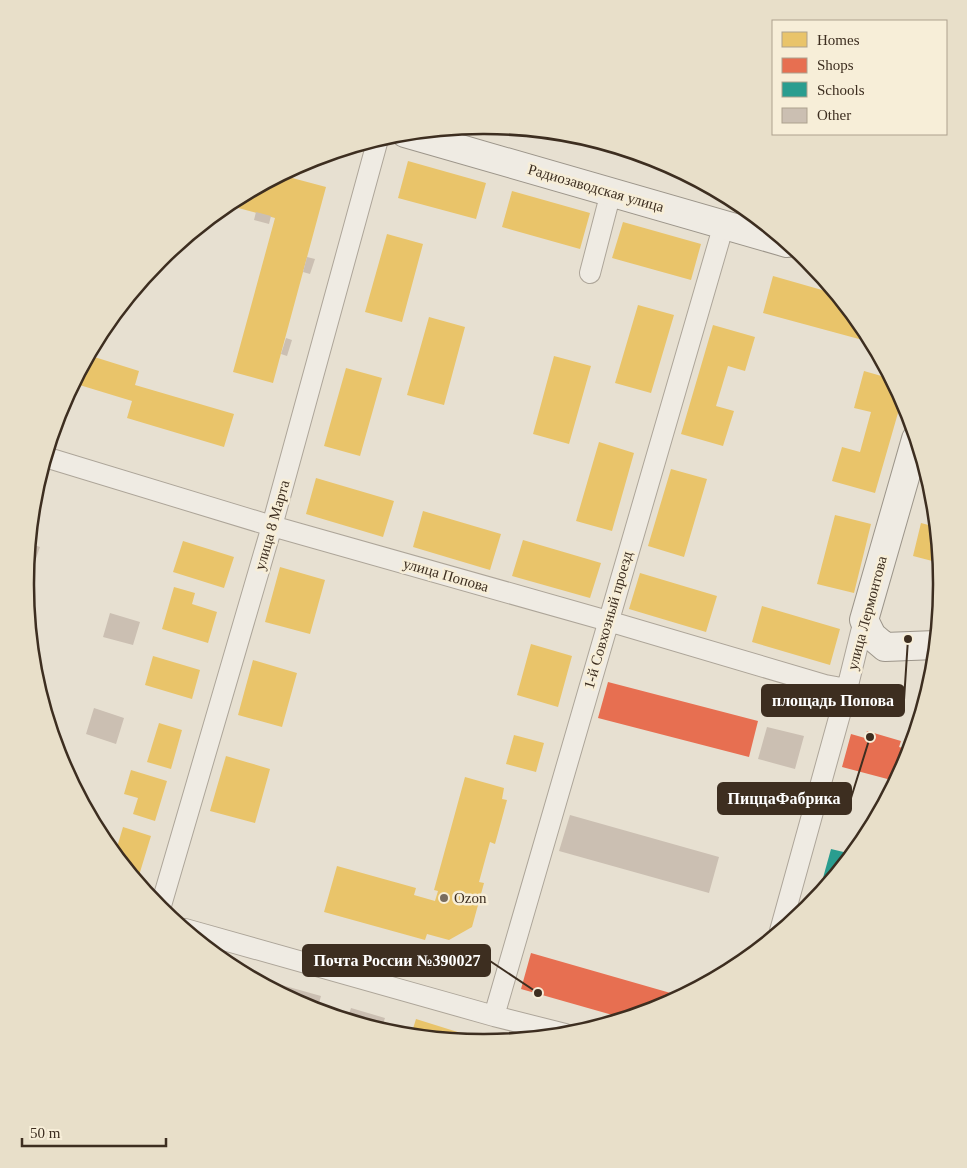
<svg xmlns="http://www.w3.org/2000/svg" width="967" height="1168" font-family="'Times New Roman',serif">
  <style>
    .homes { fill: #e9c46a }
    .shops { fill: #e76f51 }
    .schools { fill: #2a9d8f }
    .building { fill: #cbbfb2 }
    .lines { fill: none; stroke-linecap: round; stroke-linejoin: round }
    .street-casing { stroke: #ada599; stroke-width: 22 }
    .secondary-casing { stroke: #9c958a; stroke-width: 30 }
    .street { stroke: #efebe3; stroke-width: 20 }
    .secondary { stroke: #efebe3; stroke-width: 28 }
    .poi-dot { fill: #786c5e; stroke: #f7eed8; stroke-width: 2 }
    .labels { text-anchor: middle; stroke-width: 5; stroke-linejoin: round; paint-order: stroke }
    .street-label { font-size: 15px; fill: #3d2e20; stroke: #f7eed8 }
    .poi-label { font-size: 15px; fill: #3d2e20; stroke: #f7eed8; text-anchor: start }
    .rim { fill: none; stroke: #3d2e20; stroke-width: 2.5 }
    .leader { fill: none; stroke: #3d2e20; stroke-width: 2 }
    .callout-dot { fill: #3d2e20; stroke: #f7eed8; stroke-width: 2 }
    .callout { fill: #3d2e20; stroke: #3d2e20; stroke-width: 2 }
    .callout-label { font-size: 16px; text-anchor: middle; font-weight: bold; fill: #fff }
  </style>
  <rect width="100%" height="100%" fill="#e7e0d1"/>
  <!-- homes -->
  <path class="homes" d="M 408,161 L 486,183 L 476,219 L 398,198 Z
    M 281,175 L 326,187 L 273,383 L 233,372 L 275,218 L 227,205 Z
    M 512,191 L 590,213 L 580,249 L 502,227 Z
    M 623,222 L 701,244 L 691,280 L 612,258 Z
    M 387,234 L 423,244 L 402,322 L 365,312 Z
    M 773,276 L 836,294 L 865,330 L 871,341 L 870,342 L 763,313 Z
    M 638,305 L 674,315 L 651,393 L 615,383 Z
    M 429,317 L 465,327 L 444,405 L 407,395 Z
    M 713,325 L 755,337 L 745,371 L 728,366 L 716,406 L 734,411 L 723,446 L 681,434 Z
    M 88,355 L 139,371 L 135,385 L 234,414 L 224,447 L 127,418 L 132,401 L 73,383 Z
    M 554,356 L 591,366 L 569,444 L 533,434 Z
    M 346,368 L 382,378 L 360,456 L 324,446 Z
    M 864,371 L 892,379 L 902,399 L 875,493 L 832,481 L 842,447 L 860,452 L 871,412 L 854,408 Z
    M 599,442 L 634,453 L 612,531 L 576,521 Z
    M 671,469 L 707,479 L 684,557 L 648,546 Z
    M 316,478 L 394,501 L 383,537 L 306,514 Z
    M 423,511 L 501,534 L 490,570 L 413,547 Z
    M 835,515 L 871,524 L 854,593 L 817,584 Z
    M 921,523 L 936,527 L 940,563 L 913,556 Z
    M 523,540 L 601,563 L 590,598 L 512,576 Z
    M 183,541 L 234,557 L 224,588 L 173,572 Z
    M 280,567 L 325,580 L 310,634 L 265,622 Z
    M 640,573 L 717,596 L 706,632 L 629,609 Z
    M 174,587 L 195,593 L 192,604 L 217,612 L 208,643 L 162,629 Z
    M 762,606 L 840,629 L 830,665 L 752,642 Z
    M 531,644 L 572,656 L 558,707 L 517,695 Z
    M 153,656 L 200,670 L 192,699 L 145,685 Z
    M 253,660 L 297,673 L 282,727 L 238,715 Z
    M 159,723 L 182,730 L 171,769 L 147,762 Z
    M 514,735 L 544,743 L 536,772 L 506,764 Z
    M 226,756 L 270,769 L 255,823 L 210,811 Z
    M 131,770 L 167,781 L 155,821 L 133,814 L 138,798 L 124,794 Z
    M 465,777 L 504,788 L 502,799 L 507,800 L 495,844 L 490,842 L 479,882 L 484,883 L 472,927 L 449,940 L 427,934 L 425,940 L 324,912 L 337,866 L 416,888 L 414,895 L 435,901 L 438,891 L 434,890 Z
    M 123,827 L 151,836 L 137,882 L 115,854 Z
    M 416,1019 L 464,1034 L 462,1040 L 411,1035 Z"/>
  <!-- shops -->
  <path class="shops" d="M 608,682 L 758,721 L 749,757 L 598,718 Z
    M 867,731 L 901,741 L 899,747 L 910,750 L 907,760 L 895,781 L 842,767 L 851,734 L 865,738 Z
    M 531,953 L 681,996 L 659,1008 L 623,1018 L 521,989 Z"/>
  <!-- schools -->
  <path class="schools" d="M 831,849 L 852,854 L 818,896 Z"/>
  <!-- building -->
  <path class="building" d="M 256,212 L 271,216 L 269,224 L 254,220 Z
    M 307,257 L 315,259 L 310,274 L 303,272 Z
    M 286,338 L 292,340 L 287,356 L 281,354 Z
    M 29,543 L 40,547 L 30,576 L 26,574 Z
    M 110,613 L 140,622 L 133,645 L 103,637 Z
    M 31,645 L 40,648 L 33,670 Z
    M 94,708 L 124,718 L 116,744 L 86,734 Z
    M 767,727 L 804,736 L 795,769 L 758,759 Z
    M 570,815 L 719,857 L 709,893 L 559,851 Z
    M 253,977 L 321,996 L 317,1010 L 308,1007 Z
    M 351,1008 L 385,1018 L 381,1030 L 347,1020 Z"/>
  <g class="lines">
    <!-- street casing -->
    <g class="street-casing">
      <path id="street" d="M 590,273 L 611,192
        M 45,457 L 272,526 L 608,621 L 825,685 L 847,689
        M 160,909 L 272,526 L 378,139
        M 185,929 L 494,1016 L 565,1034
        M 780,931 L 847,689 L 864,620
        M 494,1016 L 724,224"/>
    </g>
    <!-- secondary casing -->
    <g class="secondary-casing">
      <path id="secondary" d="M 405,133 L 787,243
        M 916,439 L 864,620 L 872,636 L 885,647 L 936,645"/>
    </g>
    <!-- street -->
    <use href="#street" class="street"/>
    <!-- secondary -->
    <use href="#secondary" class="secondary"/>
  </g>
  <!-- markers -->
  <circle class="poi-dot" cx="444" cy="898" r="5"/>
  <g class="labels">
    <!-- street labels -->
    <g class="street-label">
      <text transform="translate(596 188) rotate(16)" y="5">Радиозаводская улица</text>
      <text transform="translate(272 525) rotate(-74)" y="5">улица 8 Марта</text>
      <text transform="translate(446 575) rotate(16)" y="5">улица Попова</text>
      <text transform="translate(867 613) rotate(-75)" y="5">улица Лермонтова</text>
      <text transform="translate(608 620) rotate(-74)" y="5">1-й Совхозный проезд</text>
    </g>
    <!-- poi labels -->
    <g class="poi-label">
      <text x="454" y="903">Ozon</text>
    </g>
  </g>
  <!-- crop -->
  <path d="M0 0H967V1168H0ZM483 134H484A449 449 0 0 1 933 583V585A449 449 0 0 1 484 1034H483A449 449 0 0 1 34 585V583A449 449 0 0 1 483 134Z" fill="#e8dfc9" fill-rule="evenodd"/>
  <path class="rim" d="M483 134H484A449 449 0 0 1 933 583V585A449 449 0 0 1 484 1034H483A449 449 0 0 1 34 585V583A449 449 0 0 1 483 134Z"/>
  <!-- callouts -->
  <path class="leader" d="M908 639L904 700M870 737L851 798M538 993L490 961"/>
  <g class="callout-dot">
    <circle cx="908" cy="639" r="5"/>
    <circle cx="870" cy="737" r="5"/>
    <circle cx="538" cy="993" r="5"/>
  </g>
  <g class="callout">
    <rect x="762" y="685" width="142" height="31" rx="5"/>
    <rect x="718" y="783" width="133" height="31" rx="5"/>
    <rect x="303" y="945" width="187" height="31" rx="5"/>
  </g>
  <g class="callout-label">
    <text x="833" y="706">площадь Попова</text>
    <text x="784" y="804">ПиццаФабрика</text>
    <text x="397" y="966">Почта России №390027</text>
  </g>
  <!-- legend -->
  <rect x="772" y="20" width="175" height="115" fill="#f7eed8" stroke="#ada18e"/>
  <rect x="782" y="32" width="25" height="15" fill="#e9c46a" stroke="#ada18e"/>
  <text x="817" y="45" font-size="15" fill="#3d2e20">Homes</text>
  <rect x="782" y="58" width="25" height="15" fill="#e76f51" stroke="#ada18e"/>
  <text x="817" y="70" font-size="15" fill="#3d2e20">Shops</text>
  <rect x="782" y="82" width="25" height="15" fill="#2a9d8f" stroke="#ada18e"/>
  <text x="817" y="95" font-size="15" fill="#3d2e20">Schools</text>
  <rect x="782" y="108" width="25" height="15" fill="#cbbfb2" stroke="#ada18e"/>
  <text x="817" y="120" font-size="15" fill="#3d2e20">Other</text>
  <!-- scale -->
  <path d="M22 1138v8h144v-8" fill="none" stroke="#3d2e20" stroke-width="2.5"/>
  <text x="30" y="1138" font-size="15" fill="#3d2e20" stroke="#f7eed8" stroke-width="4" paint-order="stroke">50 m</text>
</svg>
